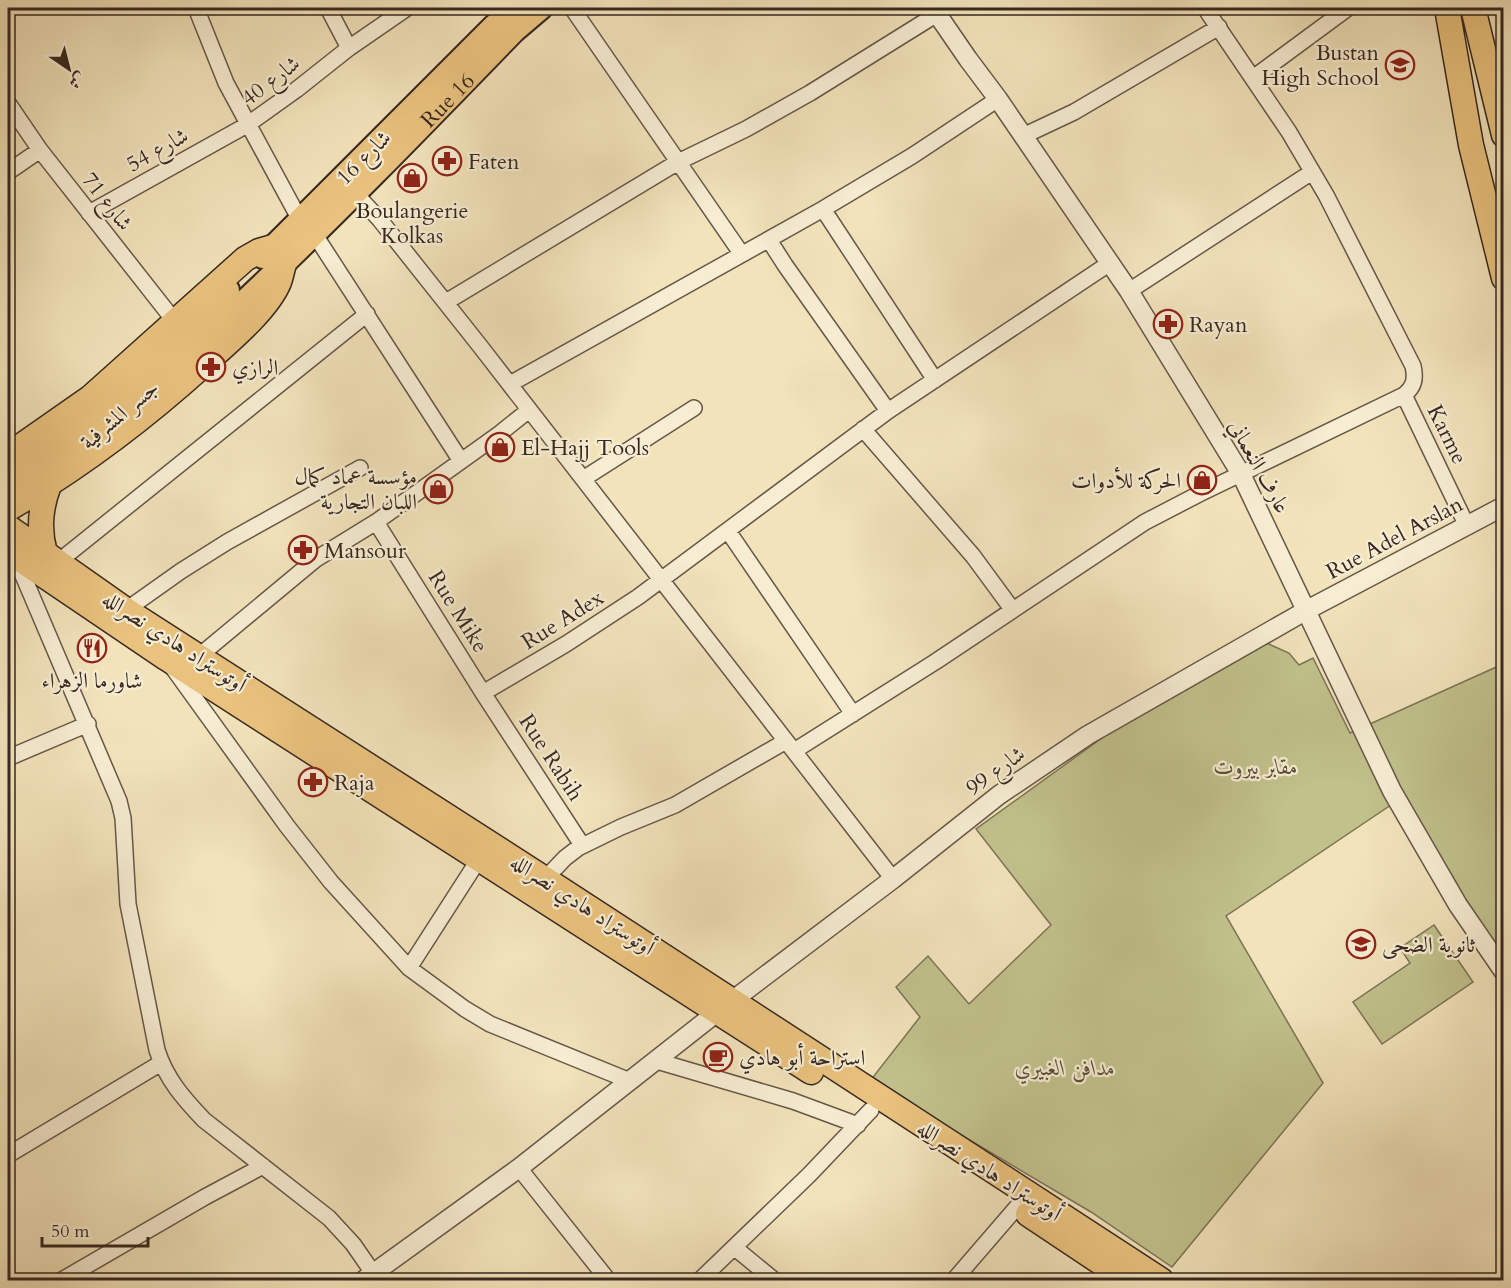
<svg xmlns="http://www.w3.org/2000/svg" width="1511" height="1288" font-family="Cardo,Amiri,serif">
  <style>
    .green { fill: #c1c18c; stroke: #7c7456; stroke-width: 1.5 }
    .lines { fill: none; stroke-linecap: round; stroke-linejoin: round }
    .minor-casing { stroke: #665748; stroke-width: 18 }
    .tertiary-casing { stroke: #665748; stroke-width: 21 }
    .primary-casing { stroke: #372821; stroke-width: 26 }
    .trunk-casing { stroke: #372821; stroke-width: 27 }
    .minor { stroke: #f7edd3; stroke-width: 15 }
    .tertiary { stroke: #f7edd3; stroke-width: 18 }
    .primary { stroke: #e9c27e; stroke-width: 22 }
    .trunk { stroke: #e9c27e; stroke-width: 24 }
    .labels { text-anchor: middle; stroke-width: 4.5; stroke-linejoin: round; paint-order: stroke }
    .poi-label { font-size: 22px; fill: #372821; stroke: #f7edd3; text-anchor: start }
    .street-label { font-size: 22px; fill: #372821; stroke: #f7edd3 }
    .park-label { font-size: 22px; font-style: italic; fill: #5a4e3c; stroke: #f7edd3 }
  </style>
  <rect width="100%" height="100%" fill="#f2e3bb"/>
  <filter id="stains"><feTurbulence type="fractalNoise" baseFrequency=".00333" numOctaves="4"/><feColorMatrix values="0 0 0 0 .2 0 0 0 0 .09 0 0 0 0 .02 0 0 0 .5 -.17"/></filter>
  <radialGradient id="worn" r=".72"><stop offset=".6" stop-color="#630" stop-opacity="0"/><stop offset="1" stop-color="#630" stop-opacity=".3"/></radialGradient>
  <!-- green -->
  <path class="green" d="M 1262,641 L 1289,653 L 1299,665 L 1313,658 L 1350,733 L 1503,664 L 1503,984 L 1391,805 L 1226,916 L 1323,1083 L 1172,1267 L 1091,1212 L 870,1081 L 920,1017 L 896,987 L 928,956 L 969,1004 L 1051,925 L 976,829 L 1113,730 Z
    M 1434,925 L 1473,982 L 1382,1044 L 1353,1002 L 1410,963 L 1400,948 Z"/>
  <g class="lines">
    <!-- minor casing -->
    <g class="minor-casing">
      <path id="minor" d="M 196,8 L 226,83 L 300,220
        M 328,8 L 349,48
        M 572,8 L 741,253
        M 1253,78 L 1348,8
        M 8,103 L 40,150 L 176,323
        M 1023,136 L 1074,112 L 1219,27
        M 8,172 L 40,150
        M 355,193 L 380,220 L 480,346 L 893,879
        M 823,209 L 935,380
        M 89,213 L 247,125 L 296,90 L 349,48 L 407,8
        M 315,235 L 461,461
        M 769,240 L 785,265 L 888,411
        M 1129,291 L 1312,172
        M 446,302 L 678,162 L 746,129 L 810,93 L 937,14
        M 510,384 L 823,209 L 912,156 L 998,99
        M 1404,395 L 1467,526
        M 863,429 L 973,556 L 1012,609
        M 583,479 L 694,408
        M 376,522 L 483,693 L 582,845
        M 728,531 L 853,714
        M 16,559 L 119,801 L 123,818 L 128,904 L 157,1050 C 166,1079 184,1099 204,1120 L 329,1218 L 353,1244 L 378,1280
        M 58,562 L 367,314
        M 126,610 L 181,571 L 227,542 L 360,468
        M 198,657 L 316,559 L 376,522 L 499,434 L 529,410
        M 173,668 L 287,826 L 331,882 L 409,968 L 465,1009 L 490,1024 L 630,1081
        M 483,693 L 566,644 L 638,597 L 888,411 L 1110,263
        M 794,751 L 935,662 L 1145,522 L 1199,494 L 1404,395 C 1414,387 1416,379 1413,366 L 1326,195 L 1289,132 L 1205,8
        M 8,758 L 88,724
        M 545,879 L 565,858 L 578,848 L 621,827 L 675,805 L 786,741
        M 409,968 L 479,859
        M 657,1061 L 793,1101 L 858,1125
        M 8,1155 L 161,1063
        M 519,1168 L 608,1280
        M 735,1248 L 774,1280
        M 62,1280 L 205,1197 L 263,1166
        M 700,1280 L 809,1175 L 871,1110
        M 954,1280 L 1017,1207"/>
    </g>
    <!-- tertiary casing -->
    <g class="tertiary-casing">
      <path id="tertiary" d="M 933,8 L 968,59 L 998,99 L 1129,291 L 1241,474 L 1392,791 L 1458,905 L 1504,972
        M 364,1280 L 519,1168 L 716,1013 L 893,879 L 999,795 L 1088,735 L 1307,610 L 1504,506"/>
    </g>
    <!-- primary casing -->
    <g class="primary-casing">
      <g id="primary">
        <path d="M 263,257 L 494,26 L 516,8"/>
        <path d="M 8,473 L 43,452 L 135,379 L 228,290"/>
        <path id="s1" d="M 8,493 C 92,447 161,380 231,314 C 328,223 421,127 514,31 L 541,8"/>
      </g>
    </g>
    <!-- trunk casing -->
    <g class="trunk-casing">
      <path id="trunk" d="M 1447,8 L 1471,145 L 1504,278
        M 1473,8 L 1504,135
        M 8,455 L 91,397 L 245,259 L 259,251 L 276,246
        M 8,509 C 80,467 140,422 202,366 C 225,345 267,311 279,282 C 281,277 282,270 284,264
        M 8,527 L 126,610 L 545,879 L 1161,1280
        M 8,551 L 166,658 L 811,1072
        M 45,553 C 38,529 40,508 49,485
        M 1028,1214 L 1127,1280"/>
    </g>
    <!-- minor -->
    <use href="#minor" class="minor"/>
    <!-- tertiary -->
    <use href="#tertiary" class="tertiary"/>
    <!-- primary -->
    <use href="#primary" class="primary"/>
    <!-- trunk -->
    <use href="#trunk" class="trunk"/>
  </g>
  <!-- icons -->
  <defs>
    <g id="school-ring" transform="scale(1.5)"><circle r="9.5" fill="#f7edd3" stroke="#8f2418" stroke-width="1.5"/><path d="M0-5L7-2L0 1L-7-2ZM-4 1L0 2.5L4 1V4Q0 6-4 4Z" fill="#8f2418"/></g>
    <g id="pharmacy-ring" transform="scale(1.5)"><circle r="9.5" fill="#f7edd3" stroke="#8f2418" stroke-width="1.5"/><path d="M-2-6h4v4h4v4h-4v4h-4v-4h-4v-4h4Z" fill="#8f2418"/></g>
    <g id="shop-ring" transform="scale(1.5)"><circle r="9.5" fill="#f7edd3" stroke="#8f2418" stroke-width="1.5"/><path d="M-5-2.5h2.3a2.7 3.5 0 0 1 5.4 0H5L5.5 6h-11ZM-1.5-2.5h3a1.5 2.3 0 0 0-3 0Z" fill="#8f2418"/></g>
    <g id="restaurant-ring" transform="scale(1.5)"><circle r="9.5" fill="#f7edd3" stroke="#8f2418" stroke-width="1.5"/><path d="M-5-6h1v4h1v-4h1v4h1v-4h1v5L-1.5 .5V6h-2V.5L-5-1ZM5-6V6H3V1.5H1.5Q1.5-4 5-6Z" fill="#8f2418"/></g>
    <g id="cafe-ring" transform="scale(1.5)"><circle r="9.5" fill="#f7edd3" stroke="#8f2418" stroke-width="1.5"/><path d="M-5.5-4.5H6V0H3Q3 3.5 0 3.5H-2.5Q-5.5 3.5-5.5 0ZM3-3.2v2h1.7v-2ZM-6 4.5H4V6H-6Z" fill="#8f2418"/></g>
  </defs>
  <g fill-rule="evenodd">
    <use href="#school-ring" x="1400" y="65"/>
    <use href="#pharmacy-ring" x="447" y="161"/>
    <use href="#shop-ring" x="412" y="178"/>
    <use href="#pharmacy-ring" x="1168" y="324"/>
    <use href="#pharmacy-ring" x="211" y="367"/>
    <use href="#shop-ring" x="500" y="447"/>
    <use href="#shop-ring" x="1202" y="480"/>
    <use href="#shop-ring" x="438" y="489"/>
    <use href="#pharmacy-ring" x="303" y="550"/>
    <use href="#restaurant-ring" x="92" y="648"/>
    <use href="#pharmacy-ring" x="313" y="782"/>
    <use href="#school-ring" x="1361" y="944"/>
    <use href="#cafe-ring" x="718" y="1057"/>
  </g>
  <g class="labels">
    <!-- poi labels -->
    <g class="poi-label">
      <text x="1379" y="60" text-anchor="end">Bustan<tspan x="1379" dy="25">High School</tspan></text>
      <text x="468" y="169">Faten</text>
      <text x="412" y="218" text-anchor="middle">Boulangerie<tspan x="412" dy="25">Kolkas</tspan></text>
      <text x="1189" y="332">Rayan</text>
      <text x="232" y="375">الرازي</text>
      <text x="521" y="455">El-Hajj Tools</text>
      <text x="417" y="484" text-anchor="end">مؤسسة عماد كمال<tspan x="417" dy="25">اللبان التجارية</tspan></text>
      <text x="1181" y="488" text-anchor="end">الحركة للأدوات</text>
      <text x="324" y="558">Mansour</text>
      <text x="92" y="688" text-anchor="middle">شاورما الزهراء</text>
      <text x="334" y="790">Raja</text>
      <text x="1382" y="952">ثانوية الضحى</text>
      <text x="739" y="1065">استراحة أبو هادي</text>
    </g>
    <!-- street labels -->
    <g class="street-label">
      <text transform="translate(270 80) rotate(-37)" y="8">شارع 40</text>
      <text dy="8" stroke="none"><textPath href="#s1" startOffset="591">Rue 16</textPath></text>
      <text transform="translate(157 149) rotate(-29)" y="8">شارع 54</text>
      <text transform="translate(363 157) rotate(-45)" y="8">شارع 16</text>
      <text transform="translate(108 201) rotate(52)" y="8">شارع 71</text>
      <text transform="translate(119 414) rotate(-40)" y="8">جسر المشرفية</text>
      <text transform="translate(1448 434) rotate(64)" y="8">Karme</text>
      <text transform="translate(1260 466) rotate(61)" y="8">عارف النعماني</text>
      <text transform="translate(1394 537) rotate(-28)" y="8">Rue Adel Arslan</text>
      <text transform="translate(459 611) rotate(58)" y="8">Rue Mike</text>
      <text transform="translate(562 619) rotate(-32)" y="8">Rue Adex</text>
      <text transform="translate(175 641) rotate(33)" y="8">أوتوستراد هادي نصرالله</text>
      <text transform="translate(552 757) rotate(57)" y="8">Rue Rabih</text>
      <text transform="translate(995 770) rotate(-36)" y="8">شارع 99</text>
      <text transform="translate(583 904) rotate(33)" y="8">أوتوستراد هادي نصرالله</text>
      <text transform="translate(990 1170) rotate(33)" y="8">أوتوستراد هادي نصرالله</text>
    </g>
    <!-- park labels -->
    <g class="park-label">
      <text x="1256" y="774">مقابر بيروت</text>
      <text x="1065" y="1075">مدافن الغبيري</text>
    </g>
  </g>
  <!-- margin -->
  <rect width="1511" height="1288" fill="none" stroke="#f2e3bb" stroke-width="30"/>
  <rect x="9" y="9" width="1493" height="1270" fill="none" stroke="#372821" stroke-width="3"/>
  <rect x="15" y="15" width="1481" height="1258" fill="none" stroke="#372821" stroke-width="1.5"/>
  <!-- north arrow -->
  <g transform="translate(69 69) rotate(145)" stroke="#f7edd3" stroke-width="4.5" paint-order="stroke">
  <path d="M0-4.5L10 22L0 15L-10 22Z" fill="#372821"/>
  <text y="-9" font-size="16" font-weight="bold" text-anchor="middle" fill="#372821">ش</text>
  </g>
  <!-- scale -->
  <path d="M42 1237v9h106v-9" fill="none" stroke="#372821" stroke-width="3"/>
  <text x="51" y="1237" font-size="18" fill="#372821" stroke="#f7edd3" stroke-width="4.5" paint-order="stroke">50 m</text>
  <rect width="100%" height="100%" filter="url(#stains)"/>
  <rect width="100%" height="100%" fill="url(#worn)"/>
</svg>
